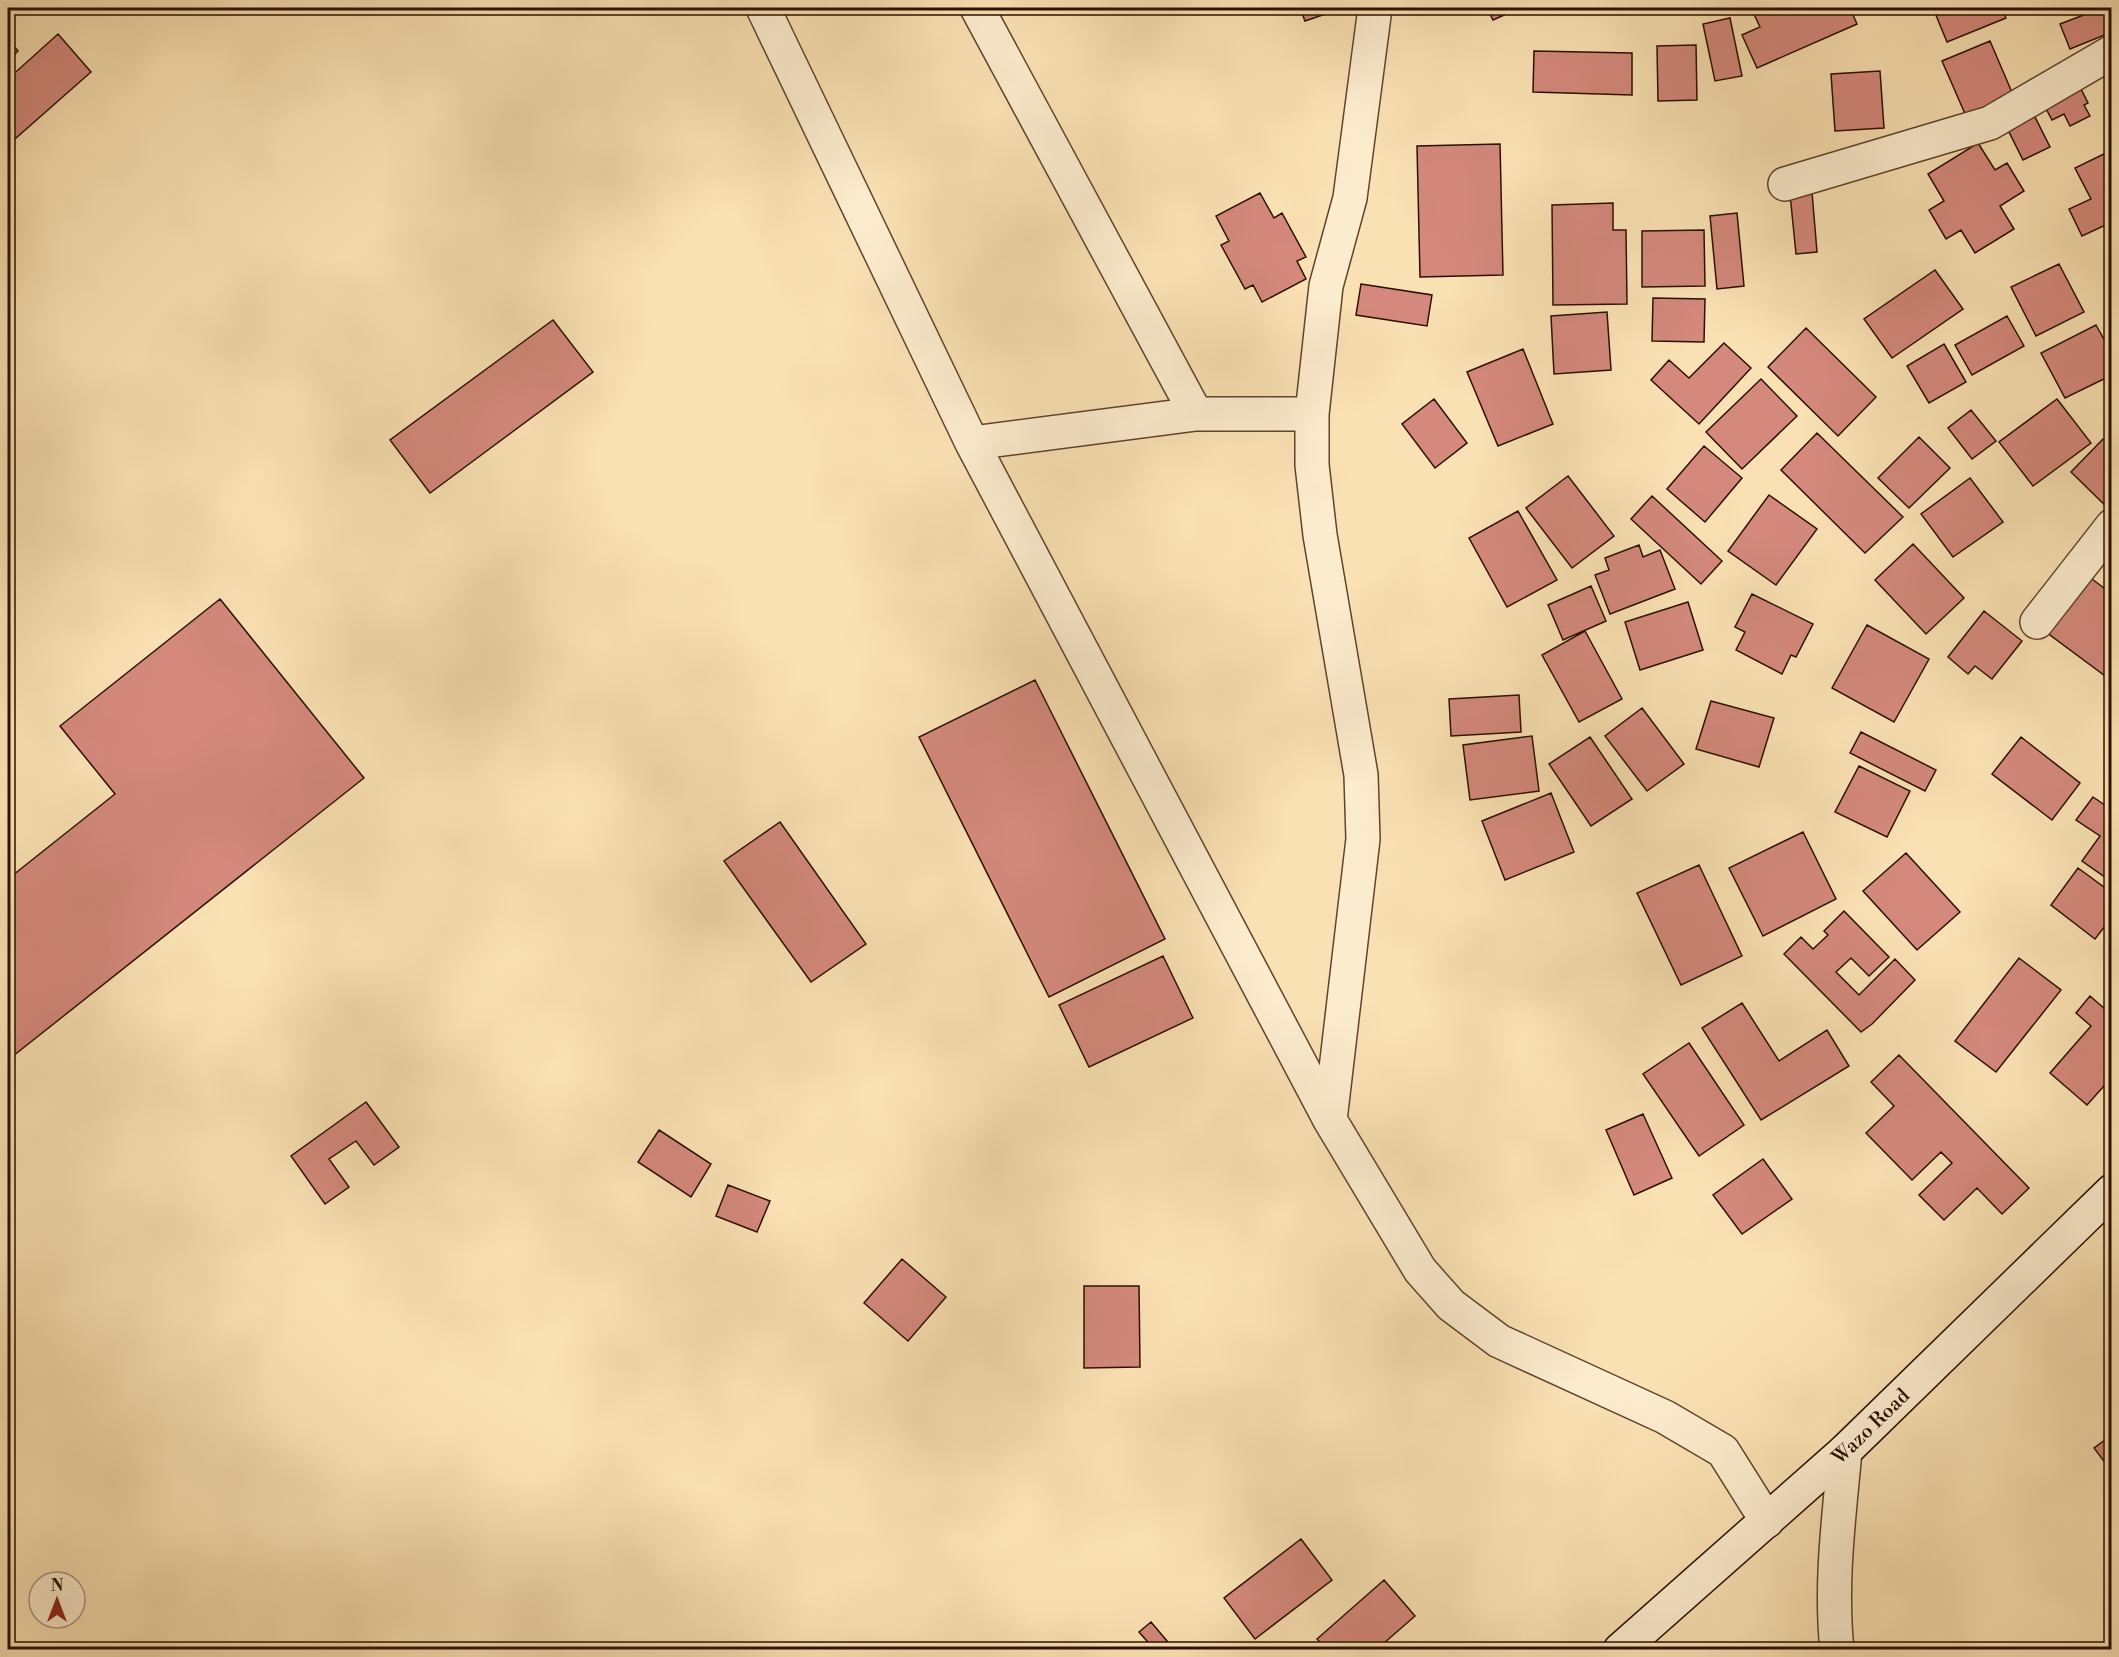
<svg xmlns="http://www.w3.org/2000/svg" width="2119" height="1657" font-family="'Libre Bodoni',serif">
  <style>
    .building { fill: #d4897c; stroke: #2b1000; stroke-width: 1.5 }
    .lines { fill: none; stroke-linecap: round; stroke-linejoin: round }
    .minor-casing { stroke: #5f442d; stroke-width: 36 }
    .secondary-casing { stroke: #2b1000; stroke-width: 36 }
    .minor { stroke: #fcecce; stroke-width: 33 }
    .secondary { stroke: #fcecce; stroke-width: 33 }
    .labels { text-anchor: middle; stroke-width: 4.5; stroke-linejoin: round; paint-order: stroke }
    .street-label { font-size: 20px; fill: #2b1000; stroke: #fcecce }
  </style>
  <rect width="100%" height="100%" fill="#fae1b3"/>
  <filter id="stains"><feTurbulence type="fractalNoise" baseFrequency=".00333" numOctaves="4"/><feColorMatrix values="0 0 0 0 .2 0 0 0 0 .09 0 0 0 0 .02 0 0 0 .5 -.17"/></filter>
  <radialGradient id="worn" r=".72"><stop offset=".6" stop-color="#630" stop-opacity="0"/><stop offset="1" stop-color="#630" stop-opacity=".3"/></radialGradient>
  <!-- building -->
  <path class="building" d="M 1300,8 L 1343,8 L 1305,21 Z
    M 1487,8 L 1520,8 L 1493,20 Z
    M 1751,8 L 1850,8 L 1857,24 L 1757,68 L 1742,35 L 1760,27 Z
    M 1933,8 L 2002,8 L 2006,18 L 1947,42 Z
    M 2093,8 L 2112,8 L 2112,32 L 2070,49 L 2060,24 L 2094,11 Z
    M 1730,18 L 1742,76 L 1715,81 L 1703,24 Z
    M 58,34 L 91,72 L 8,145 L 8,79 Z
    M 8,39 L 18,51 L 8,61 Z
    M 1990,41 L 2014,97 L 1966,116 L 1942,61 Z
    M 1696,45 L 1697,100 L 1658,101 L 1657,46 Z
    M 1534,51 L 1632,53 L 1632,95 L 1533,92 Z
    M 1880,71 L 1884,128 L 1835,131 L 1831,74 Z
    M 2077,81 L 2088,103 L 2084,105 L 2090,116 L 2070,126 L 2064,114 L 2052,120 L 2041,99 Z
    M 2032,111 L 2050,147 L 2023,160 L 2005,124 Z
    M 1978,143 L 1995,170 L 2007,163 L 2024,191 L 2000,206 L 2014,229 L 1975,253 L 1961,230 L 1946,239 L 1929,210 L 1944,201 L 1928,174 Z
    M 1500,144 L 1503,275 L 1420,277 L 1417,146 Z
    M 2110,151 L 2112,222 L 2082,236 L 2069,209 L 2091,199 L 2075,168 Z
    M 1812,192 L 1817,252 L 1796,254 L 1790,194 Z
    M 1260,193 L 1274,218 L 1282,213 L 1306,257 L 1297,261 L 1306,279 L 1262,302 L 1253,285 L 1245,289 L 1221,245 L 1229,241 L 1216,216 Z
    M 1613,203 L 1613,230 L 1626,230 L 1627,304 L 1553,305 L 1552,205 Z
    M 1737,213 L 1744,286 L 1717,289 L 1710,216 Z
    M 1704,230 L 1705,286 L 1642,287 L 1642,231 Z
    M 2059,264 L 2084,312 L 2036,336 L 2011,287 Z
    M 1935,270 L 1963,309 L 1892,358 L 1864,319 Z
    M 1361,284 L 1432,295 L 1427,326 L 1356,315 Z
    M 1653,298 L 1705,299 L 1704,342 L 1652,341 Z
    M 1607,312 L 1611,370 L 1554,374 L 1551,316 Z
    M 2007,316 L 2024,346 L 1972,375 L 1955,345 Z
    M 553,320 L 593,372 L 430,493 L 390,440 Z
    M 2096,325 L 2112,354 L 2112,375 L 2065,398 L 2041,353 Z
    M 1806,328 L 1876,397 L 1838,436 L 1768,367 Z
    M 1724,343 L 1751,368 L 1699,424 L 1651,380 L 1669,360 L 1689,378 Z
    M 1944,344 L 1966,382 L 1929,403 L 1907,366 Z
    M 1523,349 L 1553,424 L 1498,446 L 1467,372 Z
    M 1761,379 L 1797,416 L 1742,469 L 1706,432 Z
    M 1434,399 L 1467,443 L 1435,468 L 1402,424 Z
    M 2057,399 L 2091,443 L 2033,486 L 1999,442 Z
    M 1971,410 L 1996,441 L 1972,459 L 1948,428 Z
    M 1817,433 L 1903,517 L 1865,553 L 1781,470 Z
    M 1919,437 L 1950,468 L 1909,508 L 1878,478 Z
    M 2103,439 L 2112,447 L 2112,512 L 2071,472 Z
    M 1704,446 L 1742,478 L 1705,522 L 1667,489 Z
    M 1568,476 L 1614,536 L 1572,568 L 1526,508 Z
    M 1970,478 L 2003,522 L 1953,557 L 1921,514 Z
    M 1769,495 L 1817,529 L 1776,585 L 1728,551 Z
    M 1652,496 L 1722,561 L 1701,584 L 1631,519 Z
    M 1518,511 L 1557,580 L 1507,607 L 1469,538 Z
    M 1913,544 L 1964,598 L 1926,634 L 1875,580 Z
    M 1639,545 L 1643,557 L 1660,550 L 1675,589 L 1610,614 L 1595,575 L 1609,570 L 1605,558 Z
    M 2088,576 L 2112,594 L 2112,681 L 2046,632 Z
    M 1591,586 L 1606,621 L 1563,640 L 1548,605 Z
    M 1752,594 L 1813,624 L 1796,657 L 1791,655 L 1782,674 L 1736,650 L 1745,632 L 1735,627 Z
    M 220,599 L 364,778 L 8,1060 L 8,879 L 115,794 L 60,726 Z
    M 1688,602 L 1703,650 L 1640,670 L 1625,622 Z
    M 1984,611 L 2022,641 L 1992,679 L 1975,666 L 1968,674 L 1948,657 Z
    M 1867,625 L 1929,659 L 1894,722 L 1832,688 Z
    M 1585,631 L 1622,699 L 1579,722 L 1542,655 Z
    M 1035,680 L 1165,939 L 1049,997 L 919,737 Z
    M 1519,695 L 1521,732 L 1451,736 L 1449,699 Z
    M 1711,701 L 1774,718 L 1759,767 L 1696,749 Z
    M 1642,708 L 1684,764 L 1647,791 L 1605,736 Z
    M 1861,732 L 1936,770 L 1925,791 L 1850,753 Z
    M 1532,736 L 1539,791 L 1470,800 L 1463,745 Z
    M 1590,737 L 1632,799 L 1591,826 L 1549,764 Z
    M 2021,737 L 2080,783 L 2052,820 L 1992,774 Z
    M 1859,766 L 1910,791 L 1887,837 L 1835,812 Z
    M 1551,793 L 1574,852 L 1505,880 L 1482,821 Z
    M 2093,797 L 2112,810 L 2112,882 L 2082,861 L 2100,836 L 2076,820 Z
    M 780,822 L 866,944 L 811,982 L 724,861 Z
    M 1803,832 L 1836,899 L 1763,936 L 1729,868 Z
    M 1906,853 L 1960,912 L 1917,950 L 1863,891 Z
    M 1699,865 L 1742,956 L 1681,985 L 1637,893 Z
    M 2078,868 L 2112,893 L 2112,917 L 2095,939 L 2051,905 Z
    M 1844,911 L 1889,957 L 1869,976 L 1851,958 L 1836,972 L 1859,995 L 1895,959 L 1915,980 L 1872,1024 L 1861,1032 L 1784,954 L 1801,937 L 1813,949 L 1828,935 L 1824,931 Z
    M 1163,956 L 1193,1018 L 1089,1067 L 1059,1005 Z
    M 2019,958 L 2061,990 L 1996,1072 L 1955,1041 Z
    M 2090,996 L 2105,1009 L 2109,1005 L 2112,1007 L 2112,1077 L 2087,1105 L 2050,1073 L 2091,1026 L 2076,1013 Z
    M 1742,1003 L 1779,1061 L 1827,1030 L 1849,1066 L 1761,1120 L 1702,1028 Z
    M 1689,1043 L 1744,1125 L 1699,1156 L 1643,1074 Z
    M 1899,1055 L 2029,1188 L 2002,1214 L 1977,1188 L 1944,1220 L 1919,1195 L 1952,1163 L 1941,1152 L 1912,1180 L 1866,1133 L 1894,1106 L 1871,1082 Z
    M 366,1102 L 399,1147 L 374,1165 L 356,1141 L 329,1159 L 349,1187 L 325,1204 L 291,1156 Z
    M 1643,1114 L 1672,1178 L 1634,1195 L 1606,1130 Z
    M 659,1130 L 711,1164 L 691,1197 L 638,1162 Z
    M 1763,1159 L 1792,1199 L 1742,1234 L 1713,1195 Z
    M 728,1185 L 770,1201 L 757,1232 L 716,1216 Z
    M 902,1259 L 946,1297 L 908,1341 L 864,1303 Z
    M 1084,1286 L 1139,1286 L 1140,1367 L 1084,1368 Z
    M 2112,1435 L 2112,1472 L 2094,1448 Z
    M 1301,1539 L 1332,1580 L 1255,1639 L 1224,1598 Z
    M 1384,1580 L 1415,1616 L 1376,1650 L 1327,1650 L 1317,1639 Z
    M 1151,1622 L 1167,1641 L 1157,1650 L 1155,1650 L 1139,1632 Z"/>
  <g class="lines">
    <!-- minor casing -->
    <g class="minor-casing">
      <path id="minor" d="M 763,8 L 972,443 L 1330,1120 L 1420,1270 L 1451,1305 L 1499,1341 L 1665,1417 L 1723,1451 L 1767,1521
        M 977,8 L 1196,414
        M 1785,184 L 1990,123 L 2112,52
        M 972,443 L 1196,414 L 1312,414
        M 2037,622 L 2112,526
        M 1330,1120 L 1363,839 L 1361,775 L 1320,535 L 1312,465 L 1312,414 L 1326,286 L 1350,198 L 1375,8
        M 1837,1650 C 1830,1583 1839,1517 1845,1451"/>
    </g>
    <!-- secondary casing -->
    <g class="secondary-casing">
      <g id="secondary">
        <path id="s1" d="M 1620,1650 L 1845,1451 L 2112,1191"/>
      </g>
    </g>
    <!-- minor -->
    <use href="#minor" class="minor"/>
    <!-- secondary -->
    <use href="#secondary" class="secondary"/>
  </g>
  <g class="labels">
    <!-- street labels -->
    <g class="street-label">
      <text dy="7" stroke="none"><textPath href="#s1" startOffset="336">Wazo Road</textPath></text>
    </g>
  </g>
  <!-- margin -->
  <rect width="2119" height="1657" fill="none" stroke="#fae1b3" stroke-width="30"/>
  <rect x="9" y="9" width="2101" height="1639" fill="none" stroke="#2b1000" stroke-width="3"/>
  <rect x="15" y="15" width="2089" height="1627" fill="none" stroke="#2b1000" stroke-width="1.5"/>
  <!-- north arrow -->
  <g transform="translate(57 1600)"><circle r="28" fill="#fcecce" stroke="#a8947c" stroke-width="1.5"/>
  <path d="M0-4.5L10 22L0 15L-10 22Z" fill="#8f2418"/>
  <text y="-9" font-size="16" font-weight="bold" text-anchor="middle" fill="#2b1000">N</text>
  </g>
  <rect width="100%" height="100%" filter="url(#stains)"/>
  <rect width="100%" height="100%" fill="url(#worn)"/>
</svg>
